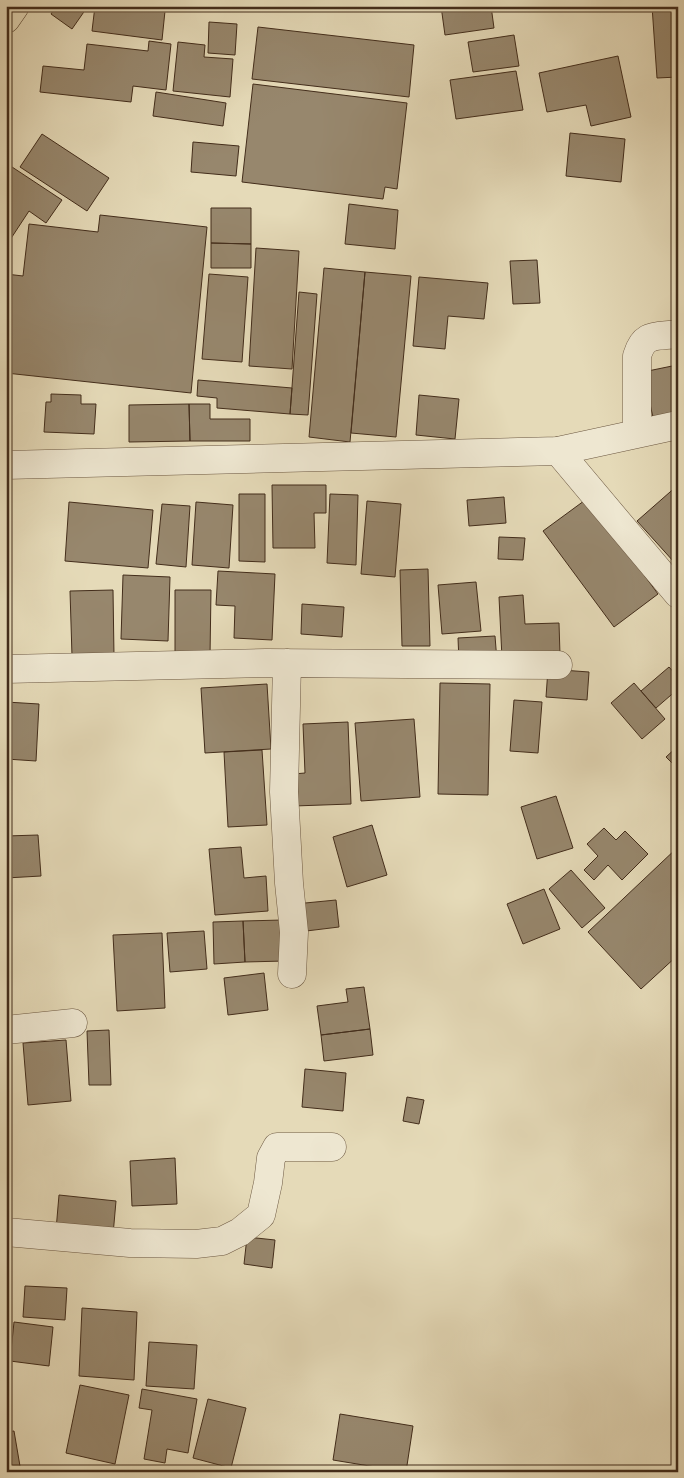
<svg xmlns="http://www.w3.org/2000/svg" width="684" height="1478" font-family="Vollkorn,serif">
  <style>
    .building { fill: #97876d; stroke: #432d1b }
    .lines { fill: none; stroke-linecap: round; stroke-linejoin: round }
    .minor-casing { stroke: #6c5842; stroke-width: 29 }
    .tertiary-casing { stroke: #6c5842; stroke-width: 29 }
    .trunk-casing { stroke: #432d1b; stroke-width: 29 }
    .minor { stroke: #eee7d1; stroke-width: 28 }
    .tertiary { stroke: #eee7d1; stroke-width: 28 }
    .trunk { stroke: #e5dab8; stroke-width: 28 }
  </style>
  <rect width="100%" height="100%" fill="#e5dab8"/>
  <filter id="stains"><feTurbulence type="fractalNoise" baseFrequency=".004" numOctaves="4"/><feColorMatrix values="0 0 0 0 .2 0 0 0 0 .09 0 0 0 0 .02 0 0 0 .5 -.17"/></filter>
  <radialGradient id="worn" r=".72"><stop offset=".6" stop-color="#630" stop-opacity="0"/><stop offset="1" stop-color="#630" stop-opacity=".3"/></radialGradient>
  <!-- building -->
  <path class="building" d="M 56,6 L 88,6 L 72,29 L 51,14 Z
    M 95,6 L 125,6 L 165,11 L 162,40 L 92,31 Z
    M 441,6 L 491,6 L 494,28 L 445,35 Z
    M 652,6 L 678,6 L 678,77 L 657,78 Z
    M 209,22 L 237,24 L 235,55 L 208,53 Z
    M 258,27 L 414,45 L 409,97 L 252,79 Z
    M 514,35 L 519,66 L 473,72 L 468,42 Z
    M 149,41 L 171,44 L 166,90 L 133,86 L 131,102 L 40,92 L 43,66 L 84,70 L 87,44 L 148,51 Z
    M 178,42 L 205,45 L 204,57 L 233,59 L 230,97 L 173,91 Z
    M 618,56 L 631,117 L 591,126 L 586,105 L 547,112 L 539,73 Z
    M 516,71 L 523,110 L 456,119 L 450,80 Z
    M 253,84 L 407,103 L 397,189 L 385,187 L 383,199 L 242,182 Z
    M 156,92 L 226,103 L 223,126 L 153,116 Z
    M 570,133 L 625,139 L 621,182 L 566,176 Z
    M 42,134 L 109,178 L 87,211 L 20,167 Z
    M 193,142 L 239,146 L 236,176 L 191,172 Z
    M 6,163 L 62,200 L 46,223 L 29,211 L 6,246 Z
    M 349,204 L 398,210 L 395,249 L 345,244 Z
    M 211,208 L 251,208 L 251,244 L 211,243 Z
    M 100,215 L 207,227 L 191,393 L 6,373 L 6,274 L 23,276 L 29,224 L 98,232 Z
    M 211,243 L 251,244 L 251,268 L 211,268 Z
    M 256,248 L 299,251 L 292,369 L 249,366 Z
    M 537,260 L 540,303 L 513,304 L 510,261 Z
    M 324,268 L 365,272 L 350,442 L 309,437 Z
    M 365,272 L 411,276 L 396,437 L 351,433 Z
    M 209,274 L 248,277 L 242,362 L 202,359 Z
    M 419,277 L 488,283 L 484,319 L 448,316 L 445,349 L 413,346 Z
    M 299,292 L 317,294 L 308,415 L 290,414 Z
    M 677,365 L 678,417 L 654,422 L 643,372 Z
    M 198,380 L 292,388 L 290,414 L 217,408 L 217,398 L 197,396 Z
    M 51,394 L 81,395 L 81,404 L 96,404 L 94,434 L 44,432 L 46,402 L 51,402 Z
    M 419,395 L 459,399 L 455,439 L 416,435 Z
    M 189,404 L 190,441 L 129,442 L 129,405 Z
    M 189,404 L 210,404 L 210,419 L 250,419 L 250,441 L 190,441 Z
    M 272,485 L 326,485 L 326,513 L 314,513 L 315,548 L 273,548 Z
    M 678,485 L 678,558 L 674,562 L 637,521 Z
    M 239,494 L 265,494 L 265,562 L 239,561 Z
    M 330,494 L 358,495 L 356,565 L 327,563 Z
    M 504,497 L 506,523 L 469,526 L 467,500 Z
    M 588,498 L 658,594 L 614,627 L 543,531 Z
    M 367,501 L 401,504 L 395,577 L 361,574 Z
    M 69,502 L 153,510 L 148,568 L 65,561 Z
    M 196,502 L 233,505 L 229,568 L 192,565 Z
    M 162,504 L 190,506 L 186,567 L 156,564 Z
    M 499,537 L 525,538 L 523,560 L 498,559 Z
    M 428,569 L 430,646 L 402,646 L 400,570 Z
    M 218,571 L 275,574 L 272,640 L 234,638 L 235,606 L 216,605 Z
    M 123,575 L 170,577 L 168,641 L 121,639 Z
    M 476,582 L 481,631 L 442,634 L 438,585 Z
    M 113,590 L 114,656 L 72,656 L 70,591 Z
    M 175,590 L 211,590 L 210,656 L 175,656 Z
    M 523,595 L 525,624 L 559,623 L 560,655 L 502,658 L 499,597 Z
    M 302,604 L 344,607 L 342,637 L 301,634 Z
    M 495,636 L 497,661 L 459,662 L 458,638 Z
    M 669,667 L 678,677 L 678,689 L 656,708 L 641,691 Z
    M 548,669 L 589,672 L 587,700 L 546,697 Z
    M 440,683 L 490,684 L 488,795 L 438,794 Z
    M 634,683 L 665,719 L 642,739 L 611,703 Z
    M 267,684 L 271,749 L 205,753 L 201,688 Z
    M 514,700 L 542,702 L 538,753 L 510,751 Z
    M 6,702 L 39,704 L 36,761 L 6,759 Z
    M 414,719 L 420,797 L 361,801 L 355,723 Z
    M 348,722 L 351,804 L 294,806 L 293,774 L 305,773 L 303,724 Z
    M 678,746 L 678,769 L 666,757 Z
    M 262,750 L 267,825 L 228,827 L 224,752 Z
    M 556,796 L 573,848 L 537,859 L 521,807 Z
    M 372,825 L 387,875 L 347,887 L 333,837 Z
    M 604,828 L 616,840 L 625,831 L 648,854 L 622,880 L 608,865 L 594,880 L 584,870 L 598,856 L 587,844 Z
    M 38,835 L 41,876 L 6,878 L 6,836 Z
    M 241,847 L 244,878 L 266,876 L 268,911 L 215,915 L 209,849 Z
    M 678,847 L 678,955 L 641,989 L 588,932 Z
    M 571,870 L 605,908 L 582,928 L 549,889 Z
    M 544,889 L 560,929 L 523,944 L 507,904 Z
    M 336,900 L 339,927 L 298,932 L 295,904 Z
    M 283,920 L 285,961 L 245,962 L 243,921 Z
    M 243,921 L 245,962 L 214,964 L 213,922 Z
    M 204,931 L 207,969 L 170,972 L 167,933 Z
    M 162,933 L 165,1008 L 117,1011 L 113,935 Z
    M 264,973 L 268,1010 L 228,1015 L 224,978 Z
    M 364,987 L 370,1029 L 321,1035 L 317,1006 L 348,1002 L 346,989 Z
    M 370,1029 L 373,1055 L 324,1061 L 321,1035 Z
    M 109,1030 L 111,1085 L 89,1085 L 87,1031 Z
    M 66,1040 L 71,1101 L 28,1105 L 23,1043 Z
    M 305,1069 L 346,1073 L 343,1111 L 302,1107 Z
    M 407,1097 L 424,1100 L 419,1124 L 403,1121 Z
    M 175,1158 L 177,1204 L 132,1206 L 130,1161 Z
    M 59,1195 L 116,1201 L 113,1235 L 56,1230 Z
    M 247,1237 L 275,1240 L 272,1268 L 244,1264 Z
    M 25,1286 L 67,1288 L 65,1320 L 23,1317 Z
    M 82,1308 L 137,1312 L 134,1380 L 79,1376 Z
    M 14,1322 L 53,1327 L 49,1366 L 10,1361 Z
    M 149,1342 L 197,1345 L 194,1389 L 146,1386 Z
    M 80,1385 L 129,1395 L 115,1464 L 66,1453 Z
    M 142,1389 L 197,1399 L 188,1453 L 167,1449 L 165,1463 L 144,1459 L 152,1410 L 139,1408 Z
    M 208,1399 L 246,1408 L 231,1468 L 193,1458 Z
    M 340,1414 L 413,1426 L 406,1472 L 333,1460 Z
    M 14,1431 L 21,1472 L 6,1472 L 6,1432 Z"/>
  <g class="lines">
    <!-- minor casing -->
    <g class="minor-casing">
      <path id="minor" d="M 637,433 L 637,356 C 644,332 656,337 678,334
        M 558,451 L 678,594
        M 287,663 L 284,792 L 289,883 L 294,932 L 292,974
        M 6,669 L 266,663 L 558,665
        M 6,1030 L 73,1023
        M 6,1232 L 130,1243 L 196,1244 L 222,1241 L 240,1232 L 261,1215 L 268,1183 L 271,1158 L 277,1147 L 332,1147"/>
    </g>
    <!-- tertiary casing -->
    <g class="tertiary-casing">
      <path id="tertiary" d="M 6,465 L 558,451 L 678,425"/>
    </g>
    <!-- trunk casing -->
    <g class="trunk-casing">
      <path id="trunk" d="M 6,19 L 15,6"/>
    </g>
    <!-- minor -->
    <use href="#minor" class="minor"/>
    <!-- tertiary -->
    <use href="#tertiary" class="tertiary"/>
    <!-- trunk -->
    <use href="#trunk" class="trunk"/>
  </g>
  <!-- margin -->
  <rect width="684" height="1478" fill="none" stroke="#e5dab8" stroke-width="25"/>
  <rect x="8" y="8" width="669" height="1463" fill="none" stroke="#432d1b" stroke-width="2.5"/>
  <rect x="12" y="12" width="659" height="1453" fill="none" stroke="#432d1b"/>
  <rect width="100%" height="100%" filter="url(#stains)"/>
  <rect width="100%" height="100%" fill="url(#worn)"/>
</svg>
